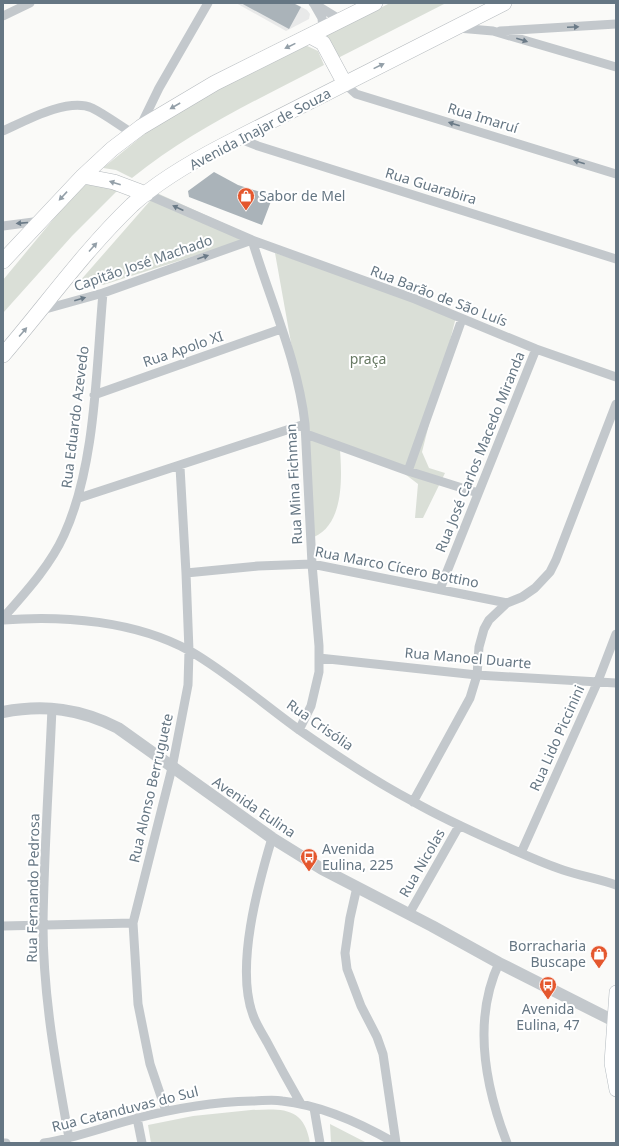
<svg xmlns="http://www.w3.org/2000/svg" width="619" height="1146" font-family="'Noto Sans',sans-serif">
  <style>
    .built { fill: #e8e9e9 }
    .green { fill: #dadfd7 }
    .building { fill: #aab3b9 }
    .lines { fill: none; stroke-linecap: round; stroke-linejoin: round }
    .secondary-casing { stroke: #b3babf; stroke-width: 14 }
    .primary-casing { stroke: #b5babe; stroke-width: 16 }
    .minor { stroke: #c3c8cc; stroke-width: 9 }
    .tertiary { stroke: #c3c8cc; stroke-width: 12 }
    .secondary { stroke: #fff; stroke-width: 13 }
    .primary { stroke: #fff; stroke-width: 15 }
    .oneway { fill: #6a7a87 }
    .oneway2 { fill: #939fa8 }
    .labels { text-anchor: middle; stroke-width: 4; stroke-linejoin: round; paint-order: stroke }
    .street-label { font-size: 14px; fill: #657683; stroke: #fff }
    .poi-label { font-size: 14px; fill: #657683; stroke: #fff; text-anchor: start }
    .park-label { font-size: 14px; fill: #687a64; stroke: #fff }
  </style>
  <rect width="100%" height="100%" fill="#fafaf8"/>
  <!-- built -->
  <path class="built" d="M 236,3 L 294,3 L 307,10 L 310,14 L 309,19 L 286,31 Z"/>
  <!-- green -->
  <path class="green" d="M 390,3 L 446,3 L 338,58 L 325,36 Z
    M 303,44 L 318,51 L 324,65 C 257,100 192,130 132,178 L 116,170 L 103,168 L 147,132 L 177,111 Z
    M 87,182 L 121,187 L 72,236 L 3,313 L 3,280 L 75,193 Z
    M 157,193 L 254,237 L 103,285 L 79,282 Z
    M 275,253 L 457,313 L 422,452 L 429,468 L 445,473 L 423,518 L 415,518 L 418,484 L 401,471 L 340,450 C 342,477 344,524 314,537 L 308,438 Z
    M 251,1110 C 282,1109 304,1106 310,1143 L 151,1143 L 148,1125 L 193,1116 Z
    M 330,1124 L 367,1143 L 331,1143 Z"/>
  <!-- building -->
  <path class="building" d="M 241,3 L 293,3 L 301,7 L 289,29 Z
    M 214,172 L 238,185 L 273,196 L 262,225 L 189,197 L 188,191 Z"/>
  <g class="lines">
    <!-- secondary casing -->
    <g class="secondary-casing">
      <path id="secondary" d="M 616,992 L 611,1063 L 616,1090"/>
    </g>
    <!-- primary casing -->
    <g class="primary-casing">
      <path id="primary" d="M 310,36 L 323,43 L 345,84
        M 83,176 L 114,182 L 146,194
        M 3,261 L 83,176 L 112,149 L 141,127 L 215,83 L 375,3
        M 3,355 C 46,305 84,251 132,205 C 156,183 195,160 224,145 L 504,3"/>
    </g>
    <!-- minor -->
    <path class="minor" d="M 313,3 L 341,20
      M 314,4 L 322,18 L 323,29
      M 3,16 L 30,3
      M 458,28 L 493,31 L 616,67
      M 500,31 L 616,24
      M 345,84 L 356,94 L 616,174
      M 141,125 L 159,88 L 208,3
      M 3,131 C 25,121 68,97 92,108 C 106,115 119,125 132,133
      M 238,138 L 258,146 L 616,259
      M 146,194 L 252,240 L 415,299 L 536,349 L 616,377
      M 3,226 L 41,221
      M 252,240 C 270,300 298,361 305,424 L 312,564 L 319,646 L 319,672 L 311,706 L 299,730
      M 42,310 L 103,293 L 252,240
      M 94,395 L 281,329
      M 306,434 L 408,471 L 478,493
      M 408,471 L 462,319
      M 79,498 L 305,424
      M 186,573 L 258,566 L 312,564 L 507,603
      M 440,589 L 536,349
      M 3,618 C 25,593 50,566 64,535 C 96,465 96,369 103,293
      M 3,620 C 63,615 136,621 190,651 C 228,673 262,703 298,729 C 335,755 374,781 414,802 C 442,818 471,831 500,844 C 521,853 542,863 563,870 C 581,876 599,879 616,885
      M 319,658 L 477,675 L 616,683
      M 52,708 C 49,780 44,852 43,924 C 43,996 56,1067 69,1138
      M 413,802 L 470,698 L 477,675 L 479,647 L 484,629 L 489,620 L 507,603 L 522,597 L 535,588 L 550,572 L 556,560 L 616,404
      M 272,838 C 258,885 235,967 253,1015 C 256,1024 262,1033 267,1042 C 278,1063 289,1083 301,1104
      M 521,853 L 598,681 L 616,634
      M 357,887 L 350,918 L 345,953 L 347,969 L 361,1006 L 377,1037 L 383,1054 L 396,1143
      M 409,914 L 459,826
      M 3,926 L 133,923
      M 499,963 C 472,1021 485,1086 507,1143
      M 314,1108 L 320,1143
      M 166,1111 L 150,1064 L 138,1004 L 133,923 L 172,768 L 188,685 L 189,651 L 186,573 L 180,467
      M 137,1118 L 142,1143
      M 3,1143 L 6,1143
      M 44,1143 C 76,1138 107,1126 138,1118 C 176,1108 213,1102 252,1101 C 262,1101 272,1099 282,1101 C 320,1105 362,1124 395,1143"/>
    <!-- tertiary -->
    <path class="tertiary" d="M 3,712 C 45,704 81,709 118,728 L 272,838 L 322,869 L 432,926 L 499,963 L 614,1021"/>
    <!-- secondary -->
    <use href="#secondary" class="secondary"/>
    <!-- primary -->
    <use href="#primary" class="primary"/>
  </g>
  <!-- one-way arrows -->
  <defs><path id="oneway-solid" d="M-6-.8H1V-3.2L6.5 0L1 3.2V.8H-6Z"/></defs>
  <g class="oneway">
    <use href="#oneway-solid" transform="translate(573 27) rotate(-3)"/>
    <use href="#oneway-solid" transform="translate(522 40) rotate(17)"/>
    <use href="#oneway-solid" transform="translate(454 124) rotate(-163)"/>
    <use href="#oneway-solid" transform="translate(579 162) rotate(-163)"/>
    <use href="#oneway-solid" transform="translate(178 208) rotate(-155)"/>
    <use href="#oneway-solid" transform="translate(22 223) rotate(175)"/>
    <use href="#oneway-solid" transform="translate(203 257) rotate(-19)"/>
    <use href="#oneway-solid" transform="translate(80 299) rotate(-16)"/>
  </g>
  <g class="oneway2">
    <use href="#oneway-solid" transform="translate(290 46) rotate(154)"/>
    <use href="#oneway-solid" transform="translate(379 66) rotate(-26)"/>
    <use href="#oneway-solid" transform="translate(175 106) rotate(150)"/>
    <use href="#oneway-solid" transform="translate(115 183) rotate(-162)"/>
    <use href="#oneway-solid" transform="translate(63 196) rotate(133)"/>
    <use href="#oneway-solid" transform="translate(93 247) rotate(-48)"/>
    <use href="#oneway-solid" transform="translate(23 332) rotate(-49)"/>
  </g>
  <!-- icons -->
  <defs>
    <g id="shop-pin" transform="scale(0.9)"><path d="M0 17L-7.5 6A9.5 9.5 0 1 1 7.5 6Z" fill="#e4572e" stroke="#fff"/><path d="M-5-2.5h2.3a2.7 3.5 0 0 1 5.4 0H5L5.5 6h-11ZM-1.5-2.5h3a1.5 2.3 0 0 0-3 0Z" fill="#fff"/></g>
    <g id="bus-pin" transform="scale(0.9)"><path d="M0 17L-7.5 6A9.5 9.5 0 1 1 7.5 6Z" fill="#e4572e" stroke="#fff"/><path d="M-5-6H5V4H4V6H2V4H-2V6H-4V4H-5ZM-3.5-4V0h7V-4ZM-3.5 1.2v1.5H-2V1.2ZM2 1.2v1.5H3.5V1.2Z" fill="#fff"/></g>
  </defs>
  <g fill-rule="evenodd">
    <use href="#shop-pin" x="246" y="196"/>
    <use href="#bus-pin" x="309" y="857"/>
    <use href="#shop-pin" x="599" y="954"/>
    <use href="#bus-pin" x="548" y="985"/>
  </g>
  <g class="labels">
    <!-- street labels -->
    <g class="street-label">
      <text transform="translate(483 118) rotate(17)" y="5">Rua Imaruí</text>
      <text transform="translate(260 129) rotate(-28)" y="5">Avenida Inajar de Souza</text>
      <text transform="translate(431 186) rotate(17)" y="5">Rua Guarabira</text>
      <text transform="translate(143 263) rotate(-19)" y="5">Capitão José Machado</text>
      <text transform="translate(439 296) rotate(21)" y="5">Rua Barão de São Luís</text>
      <text transform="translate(183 349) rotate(-19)" y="5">Rua Apolo XI</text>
      <text transform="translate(75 417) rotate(-83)" y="5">Rua Eduardo Azevedo</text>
      <text transform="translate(480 452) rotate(-68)" y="5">Rua José Carlos Macedo Miranda</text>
      <text transform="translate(294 484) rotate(-93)" y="5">Rua Mina Fichman</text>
      <text transform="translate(397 567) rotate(11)" y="5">Rua Marco Cícero Bottino</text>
      <text transform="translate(468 658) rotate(5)" y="5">Rua Manoel Duarte</text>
      <text transform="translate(320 725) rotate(35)" y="5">Rua Crisólia</text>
      <text transform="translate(557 738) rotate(-66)" y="5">Rua Lido Piccinini</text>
      <text transform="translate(151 788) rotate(-77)" y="5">Rua Alonso Berruguete</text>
      <text transform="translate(254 807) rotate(34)" y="5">Avenida Eulina</text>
      <text transform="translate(422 863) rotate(-60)" y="5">Rua Nicolas</text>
      <text transform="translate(33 888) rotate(-89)" y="5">Rua Fernando Pedrosa</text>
      <text transform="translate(125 1109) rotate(-14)" y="5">Rua Catanduvas do Sul</text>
    </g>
    <!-- poi labels -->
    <g class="poi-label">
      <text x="259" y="201">Sabor de Mel</text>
      <text x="322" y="854">Avenida<tspan x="322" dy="16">Eulina, 225</tspan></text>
      <text x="586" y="951" text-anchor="end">Borracharia<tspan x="586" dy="16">Buscape</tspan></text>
      <text x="548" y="1014" text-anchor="middle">Avenida<tspan x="548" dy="16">Eulina, 47</tspan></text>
    </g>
    <!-- park labels -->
    <g class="park-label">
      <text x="368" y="364">praça</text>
    </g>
  </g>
  <!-- border -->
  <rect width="619" height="1146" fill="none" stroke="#657683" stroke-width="8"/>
</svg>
